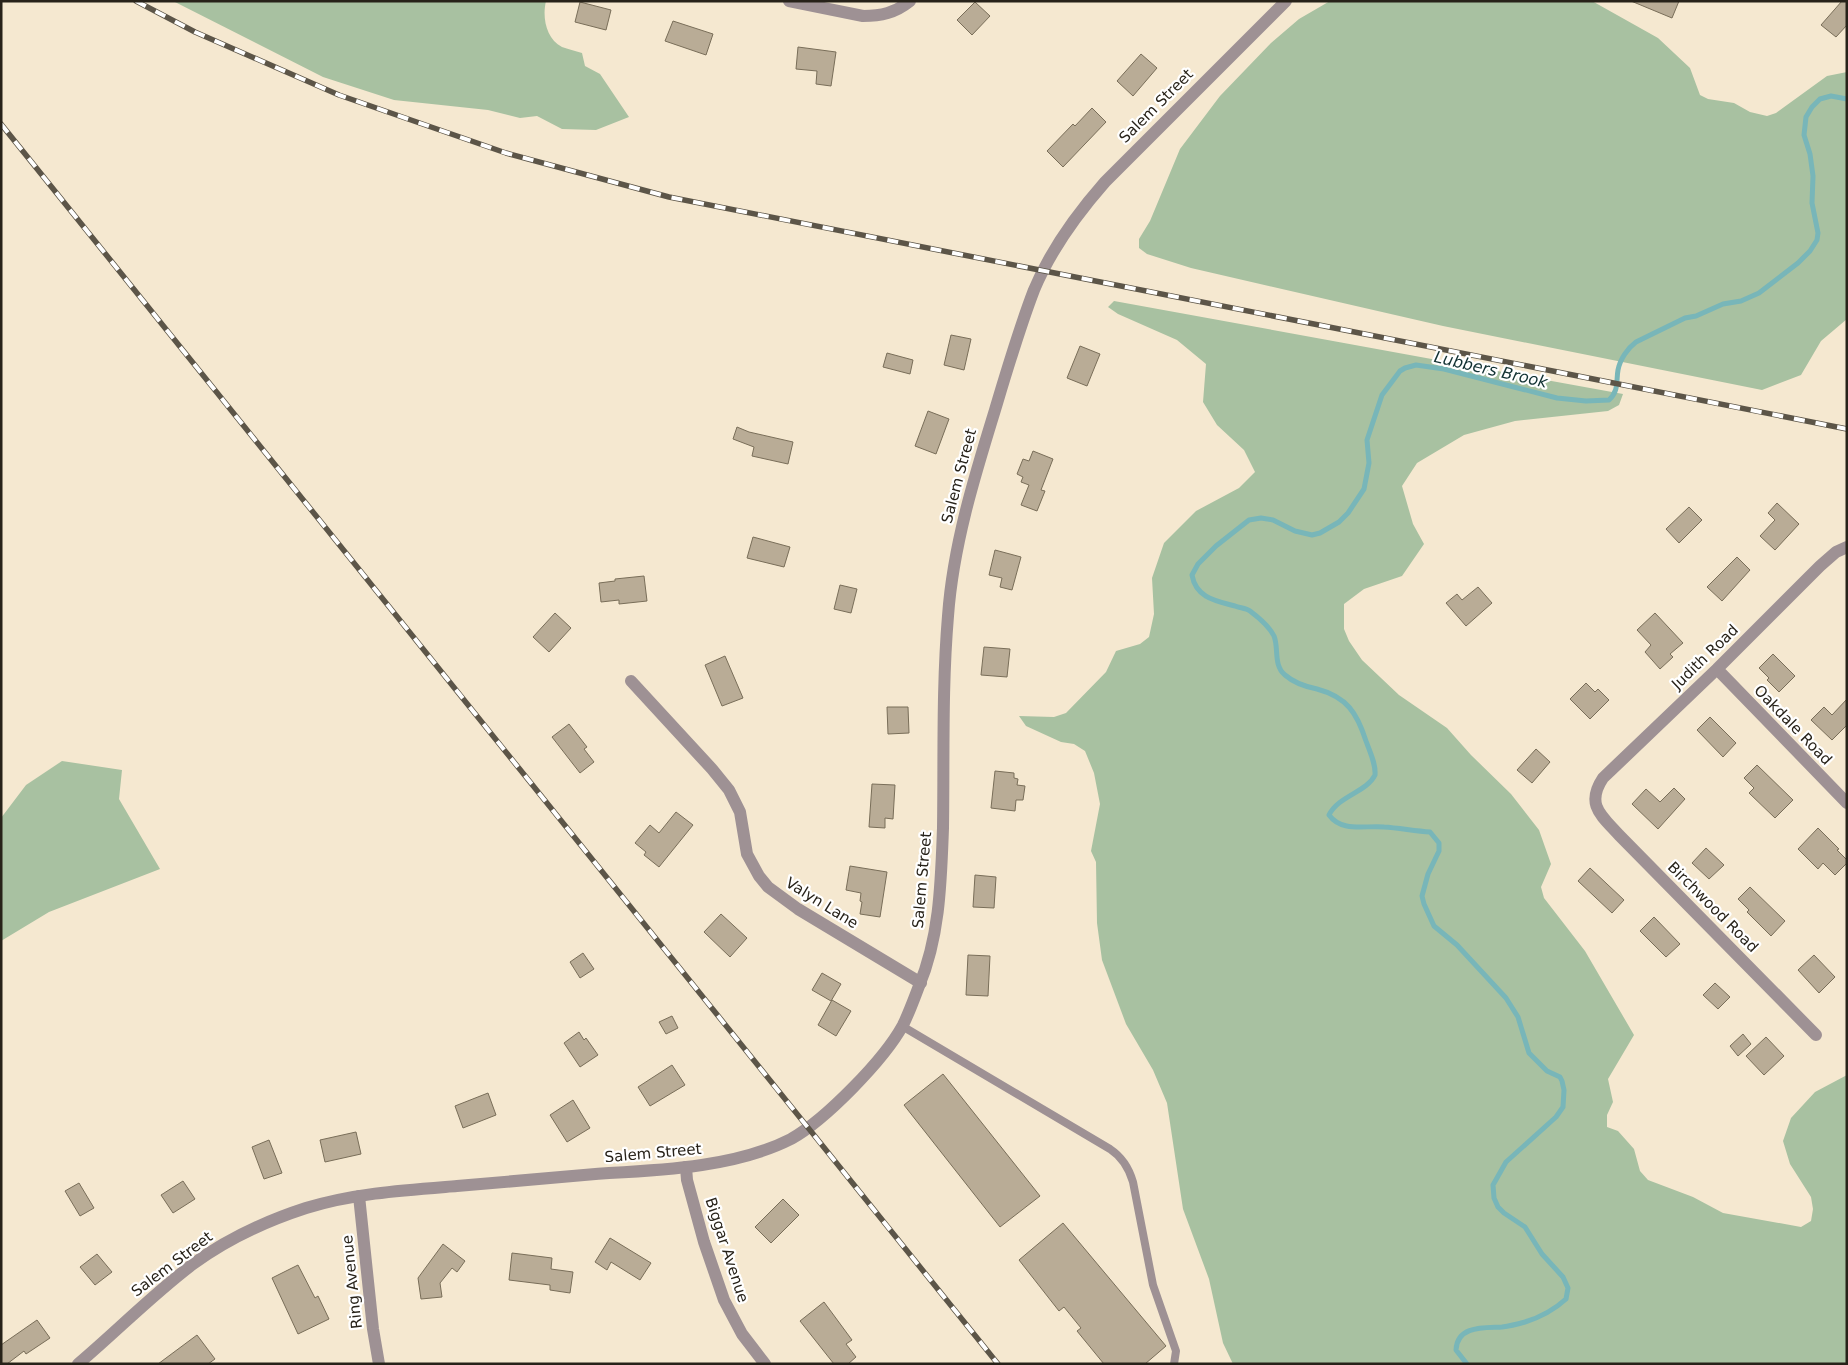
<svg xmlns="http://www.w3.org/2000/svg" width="1848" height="1365" font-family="'DejaVu Sans',sans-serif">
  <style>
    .green { fill: #a8c1a1 }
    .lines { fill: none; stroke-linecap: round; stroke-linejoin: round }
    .stream { stroke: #78b6b9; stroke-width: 5 }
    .building { fill: #b9ac96; stroke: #796e59 }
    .service { stroke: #9e9194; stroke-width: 8 }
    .minor { stroke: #9e9194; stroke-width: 12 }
    .tertiary { stroke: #9e9194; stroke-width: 12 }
    .rail-casing { stroke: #5c5548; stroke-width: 5.5 }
    .rail { stroke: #fff; stroke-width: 4; stroke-dasharray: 11; stroke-linecap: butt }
    .labels { text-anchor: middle; stroke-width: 4.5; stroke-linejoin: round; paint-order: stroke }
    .street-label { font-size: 15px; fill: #272219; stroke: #fff }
    .water-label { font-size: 16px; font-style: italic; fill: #113132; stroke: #fff }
  </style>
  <rect width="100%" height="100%" fill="#f5e8d0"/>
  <!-- green -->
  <path class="green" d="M 173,1 L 546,1 C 542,17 546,39 562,47 C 568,49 575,51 582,53 L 585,66 L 600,74 L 629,117 L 596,130 L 562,129 L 537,116 L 520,118 L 488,110 L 394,100 L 323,77 Z
    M 1330,1 L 1592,1 L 1658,38 L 1690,68 L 1700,95 L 1708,99 L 1734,103 L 1750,112 L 1767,116 L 1776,113 L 1827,76 L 1847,72 L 1847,319 L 1821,341 L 1801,375 L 1762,390 L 1443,326 L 1191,268 L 1147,254 L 1139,248 L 1139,239 L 1150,221 L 1180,149 L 1220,96 L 1271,43 L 1299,19 Z
    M 1114,301 L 1623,394 L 1619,405 L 1608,411 L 1515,421 L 1464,435 L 1417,463 L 1402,486 L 1413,524 L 1424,544 L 1402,576 L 1364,589 L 1344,604 L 1344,629 L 1349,641 L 1362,660 L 1399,695 L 1447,728 L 1471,755 L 1511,794 L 1539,830 L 1551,864 L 1541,887 L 1544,898 L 1585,951 L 1634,1035 L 1608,1079 L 1613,1102 L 1607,1115 L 1607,1127 L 1618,1131 L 1634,1149 L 1640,1171 L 1648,1180 L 1693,1197 L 1723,1213 L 1801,1227 L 1811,1221 L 1813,1209 L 1811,1197 L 1790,1164 L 1783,1141 L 1791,1118 L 1815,1092 L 1847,1075 L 1847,1364 L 1233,1364 L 1223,1343 L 1209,1279 L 1183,1209 L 1167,1103 L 1153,1070 L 1126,1024 L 1102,960 L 1097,923 L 1096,862 L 1091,851 L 1100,804 L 1094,773 L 1085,751 L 1074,744 L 1061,742 L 1026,726 L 1019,716 L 1054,717 L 1066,713 L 1106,672 L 1116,651 L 1140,644 L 1149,637 L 1154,614 L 1152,578 L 1164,543 L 1196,511 L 1239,488 L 1255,472 L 1244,450 L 1217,425 L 1203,402 L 1206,364 L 1177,340 L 1118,314 L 1108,307 Z
    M 62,761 L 122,770 L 119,799 L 160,869 L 49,912 L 1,941 L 1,818 L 26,785 Z"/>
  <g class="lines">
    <!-- stream -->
    <path class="stream" d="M 1467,1364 L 1456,1350 C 1457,1325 1485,1328 1502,1327 C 1510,1326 1518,1324 1525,1322 C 1541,1317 1554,1310 1566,1299 L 1568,1288 L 1563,1277 L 1542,1254 L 1525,1227 L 1504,1213 L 1498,1207 L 1494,1198 L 1493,1185 L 1506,1162 L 1556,1117 L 1563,1107 L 1564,1090 L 1562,1081 L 1560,1077 L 1547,1071 L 1529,1053 L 1518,1017 L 1506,998 L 1457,945 L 1434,926 L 1424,904 L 1422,896 L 1428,874 L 1439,851 L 1439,843 L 1430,832 C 1415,831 1399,828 1384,827 C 1366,825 1342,833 1329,815 C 1338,796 1367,792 1375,775 C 1376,764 1370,752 1366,741 C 1357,713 1347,697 1317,689 C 1307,687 1293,682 1285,675 C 1273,665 1279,648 1274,636 C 1269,626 1258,617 1250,611 C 1246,608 1240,608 1235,606 C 1216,601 1196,598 1192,575 L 1198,564 L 1216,546 L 1249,520 L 1261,518 L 1273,520 L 1295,531 L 1312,535 L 1320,533 L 1339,522 L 1348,513 L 1364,489 L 1369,463 L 1367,440 L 1382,395 L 1400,371 L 1405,368 L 1416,365 L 1444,369 L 1557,398 L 1586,401 L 1609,400 C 1619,391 1616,381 1618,370 C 1620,359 1628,348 1636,342 L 1685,318 L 1696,316 L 1723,304 L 1741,301 L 1759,293 L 1798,263 L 1810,251 L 1817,240 L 1818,233 L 1812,203 L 1813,176 L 1810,154 L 1804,135 L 1806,117 L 1812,107 L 1820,99 L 1831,96 L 1847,99"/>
  </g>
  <!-- building -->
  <path class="building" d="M 1631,1 L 1679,1 L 1672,18 Z
    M 1842,1 L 1847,1 L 1847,25 L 1836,37 L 1821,25 Z
    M 580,2 L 611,10 L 606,30 L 575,22 Z
    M 975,2 L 990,16 L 972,35 L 957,20 Z
    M 673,21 L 713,34 L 706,55 L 665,41 Z
    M 798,47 L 836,52 L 831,86 L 816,84 L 817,71 L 796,69 Z
    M 1141,54 L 1157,68 L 1133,96 L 1117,81 Z
    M 1092,108 L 1106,122 L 1063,167 L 1047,151 L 1073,124 L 1075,126 Z
    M 951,335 L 971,339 L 964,370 L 944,365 Z
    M 1080,346 L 1100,354 L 1087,386 L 1067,378 Z
    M 887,353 L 913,360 L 910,374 L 883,367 Z
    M 928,411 L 949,419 L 936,454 L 915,446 Z
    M 737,427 L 749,432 L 793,442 L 788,464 L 752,456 L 754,447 L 733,439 Z
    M 1033,451 L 1053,459 L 1041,490 L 1045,491 L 1037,511 L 1021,505 L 1029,485 L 1021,482 L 1023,477 L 1017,474 L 1023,459 L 1029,461 Z
    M 1777,503 L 1799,524 L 1775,550 L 1760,536 L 1775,520 L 1768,513 Z
    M 1689,507 L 1702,520 L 1679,543 L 1666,529 Z
    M 753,537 L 790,547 L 784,567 L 747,558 Z
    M 995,550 L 1021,557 L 1012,590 L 1000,587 L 1002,578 L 989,575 Z
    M 1737,557 L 1750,570 L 1722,601 L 1707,587 Z
    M 644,576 L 647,601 L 619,604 L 619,600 L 601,602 L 599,583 L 615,581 L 615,579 Z
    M 840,585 L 857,589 L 851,613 L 834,609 Z
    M 1478,587 L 1492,603 L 1466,626 L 1446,603 L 1457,594 L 1462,600 Z
    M 555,613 L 571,628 L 549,652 L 533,637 Z
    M 1655,613 L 1683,643 L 1670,654 L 1673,657 L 1660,669 L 1645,652 L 1651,645 L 1637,630 Z
    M 984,647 L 1010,649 L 1007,677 L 981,675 Z
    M 1773,654 L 1795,676 L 1779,692 L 1767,680 L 1769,678 L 1759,668 Z
    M 725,656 L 743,698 L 722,706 L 705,665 Z
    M 1586,683 L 1595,692 L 1598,689 L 1609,700 L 1590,719 L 1570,699 Z
    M 1847,699 L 1847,725 L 1832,740 L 1811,720 L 1824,707 L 1832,715 Z
    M 887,707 L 908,707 L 909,733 L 888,734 Z
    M 1710,717 L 1736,743 L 1723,757 L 1697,730 Z
    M 569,724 L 587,747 L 584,749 L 594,762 L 580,773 L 552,737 Z
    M 1536,749 L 1550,762 L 1532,783 L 1517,770 Z
    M 1757,765 L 1793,800 L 1775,818 L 1749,793 L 1754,788 L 1744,778 Z
    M 995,771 L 1014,773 L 1014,778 L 1018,779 L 1017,785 L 1025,786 L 1023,800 L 1016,800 L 1015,811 L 991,808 Z
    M 872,784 L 895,785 L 893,819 L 885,818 L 885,828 L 869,827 Z
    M 1674,788 L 1685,799 L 1658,829 L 1632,804 L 1646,789 L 1660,802 Z
    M 676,812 L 693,825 L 659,867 L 644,855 L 646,852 L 635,843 L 650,825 L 659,833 Z
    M 1818,828 L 1839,849 L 1837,850 L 1847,860 L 1847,863 L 1835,875 L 1823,863 L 1818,869 L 1798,849 Z
    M 1706,848 L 1724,865 L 1709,879 L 1692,863 Z
    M 850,866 L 887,872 L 880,917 L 860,914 L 862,902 L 860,901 L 861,893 L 846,890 Z
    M 1590,868 L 1624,900 L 1612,913 L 1578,881 Z
    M 975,875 L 996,877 L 994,908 L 973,907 Z
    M 1750,887 L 1785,921 L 1771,936 L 1747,912 L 1749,910 L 1738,899 Z
    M 721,914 L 747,938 L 730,957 L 704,932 Z
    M 1654,917 L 1680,944 L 1666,957 L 1640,931 Z
    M 583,953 L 594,969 L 580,978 L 570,962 Z
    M 968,955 L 990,956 L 988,996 L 966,995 Z
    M 1814,955 L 1835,977 L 1819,993 L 1798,970 Z
    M 822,973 L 841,984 L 831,1001 L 812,990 Z
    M 1715,983 L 1730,997 L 1718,1009 L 1703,995 Z
    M 832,1000 L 851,1011 L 836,1036 L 818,1025 Z
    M 672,1016 L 678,1028 L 666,1034 L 659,1022 Z
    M 579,1032 L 584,1040 L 586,1038 L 598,1055 L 580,1067 L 564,1043 Z
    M 1743,1034 L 1751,1044 L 1738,1056 L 1730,1046 Z
    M 1766,1037 L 1784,1056 L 1764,1075 L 1746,1056 Z
    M 672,1065 L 685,1085 L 650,1106 L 638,1087 Z
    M 943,1074 L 1040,1196 L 1000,1227 L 904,1105 Z
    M 488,1093 L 496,1115 L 463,1128 L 455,1106 Z
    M 573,1100 L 590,1128 L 567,1142 L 550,1115 Z
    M 356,1132 L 361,1154 L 325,1162 L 320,1140 Z
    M 269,1140 L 282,1173 L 264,1179 L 252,1147 Z
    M 183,1181 L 195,1199 L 173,1213 L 161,1195 Z
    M 79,1183 L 94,1208 L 80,1216 L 65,1191 Z
    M 783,1199 L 799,1215 L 771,1243 L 755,1227 Z
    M 1063,1223 L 1166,1346 L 1145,1364 L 1104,1364 L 1077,1331 L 1081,1328 L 1064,1307 L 1059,1311 L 1019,1260 Z
    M 610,1238 L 651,1263 L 640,1280 L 611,1262 L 607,1270 L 595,1262 Z
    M 443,1244 L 465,1261 L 457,1272 L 452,1268 L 440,1283 L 442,1297 L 421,1299 L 418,1278 Z
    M 512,1253 L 552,1258 L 551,1269 L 573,1272 L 570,1293 L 550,1290 L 550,1285 L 509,1280 Z
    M 97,1254 L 112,1272 L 95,1285 L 80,1267 Z
    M 298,1265 L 315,1298 L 318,1296 L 329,1319 L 298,1334 L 272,1278 Z
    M 824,1302 L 852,1340 L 846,1344 L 856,1357 L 848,1364 L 834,1364 L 800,1321 Z
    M 37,1320 L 50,1338 L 26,1354 L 24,1351 L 7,1364 L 1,1364 L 1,1345 Z
    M 197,1335 L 215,1359 L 208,1364 L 158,1364 Z"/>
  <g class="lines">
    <!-- service -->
    <path class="service" d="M 902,1026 L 1110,1149 C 1122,1157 1129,1168 1133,1182 L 1153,1285 L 1176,1351 L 1174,1364"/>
    <!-- minor -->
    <path class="minor" d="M 789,1 L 863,16 C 881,16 895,13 910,1
      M 1717,669 L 1847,803
      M 631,681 L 712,769 L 729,790 L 740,812 L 747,854 L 759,876 L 768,887 L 798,909 L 921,983
      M 1816,1035 L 1619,835 C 1602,816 1585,805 1603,778 L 1717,669 L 1820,566 L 1836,552 L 1847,547
      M 686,1167 L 687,1180 L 704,1242 L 724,1300 L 742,1334 L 765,1364
      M 359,1196 L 373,1329 L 379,1364"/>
    <!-- tertiary -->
    <path class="tertiary" d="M 78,1364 C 117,1331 152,1295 193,1264 C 227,1239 266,1221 306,1208 C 355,1193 406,1190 457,1186 C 507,1182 558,1177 609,1173 C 667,1170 738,1166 791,1139 C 825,1120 884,1060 903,1025 C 909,1013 914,999 919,986 C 940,936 941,881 943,828 C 944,757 942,687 948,616 C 953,546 974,478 995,410 C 1007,370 1019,329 1034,290 C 1051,249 1076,215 1105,182 L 1286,1"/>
    <!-- rail casing -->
    <g class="rail-casing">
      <path id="rail" d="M 136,1 L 195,32 L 339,95 L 506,153 L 669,197 L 1847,429
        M 1,124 L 998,1364"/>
    </g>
    <!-- rail -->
    <use href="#rail" class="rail"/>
  </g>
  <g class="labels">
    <!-- street labels -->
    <g class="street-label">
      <text transform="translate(1156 106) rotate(-45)" y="5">Salem Street</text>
      <text transform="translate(959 476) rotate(-75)" y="5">Salem Street</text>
      <text transform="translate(1705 657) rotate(-44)" y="5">Judith Road</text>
      <text transform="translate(1793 725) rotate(46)" y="5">Oakdale Road</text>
      <text transform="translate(922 880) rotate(-85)" y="5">Salem Street</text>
      <text transform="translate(822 903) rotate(32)" y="5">Valyn Lane</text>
      <text transform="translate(1713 907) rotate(45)" y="5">Birchwood Road</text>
      <text transform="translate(653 1153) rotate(-5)" y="5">Salem Street</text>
      <text transform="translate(727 1250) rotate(72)" y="5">Biggar Avenue</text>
      <text transform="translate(172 1264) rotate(-37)" y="5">Salem Street</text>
      <text transform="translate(352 1282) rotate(-96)" y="5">Ring Avenue</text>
    </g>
    <!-- water labels -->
    <g class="water-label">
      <text transform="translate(1491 369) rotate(13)" y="6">Lubbers Brook</text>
    </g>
  </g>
  <!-- border -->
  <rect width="1848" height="1365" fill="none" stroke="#272219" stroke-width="5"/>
</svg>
